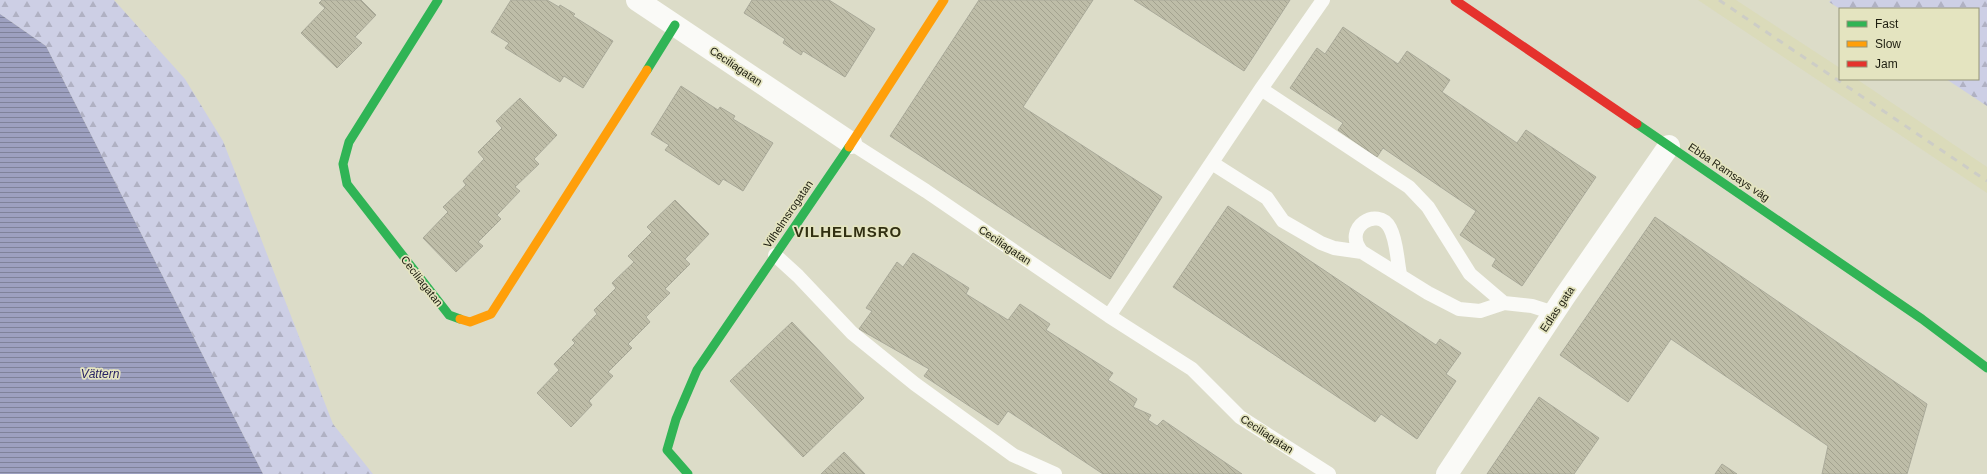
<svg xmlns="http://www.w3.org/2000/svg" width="1987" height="474" font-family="Arial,sans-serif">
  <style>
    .built { fill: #dbdbba }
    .forest { fill: url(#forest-firs) }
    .water { fill: url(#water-rules) }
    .building { fill: url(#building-back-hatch); stroke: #a9a999 }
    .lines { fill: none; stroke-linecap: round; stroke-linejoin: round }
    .lane { stroke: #fafaf7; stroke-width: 14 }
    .street { stroke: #fafaf7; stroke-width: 22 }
    .fast { stroke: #30b455; stroke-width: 9 }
    .slow { stroke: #ff9f0a; stroke-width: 9 }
    .jam { stroke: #e5322d; stroke-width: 9 }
    .rail { stroke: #cdcdc6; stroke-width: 3; stroke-dasharray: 7 7; stroke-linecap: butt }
    .labels { text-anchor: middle; stroke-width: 3.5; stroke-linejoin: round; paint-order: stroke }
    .street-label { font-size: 11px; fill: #1d1d0f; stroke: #e4e4c0 }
    .water-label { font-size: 12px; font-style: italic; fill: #282364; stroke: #e4e4c0 }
    .district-label { font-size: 15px; font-weight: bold; letter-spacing: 1px; fill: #323012; stroke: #e4e4c0 }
  </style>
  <defs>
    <pattern id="forest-firs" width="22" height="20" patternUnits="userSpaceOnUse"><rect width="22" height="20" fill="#cdcfe5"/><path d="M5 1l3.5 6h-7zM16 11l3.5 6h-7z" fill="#b0b1c3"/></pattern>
    <pattern id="water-rules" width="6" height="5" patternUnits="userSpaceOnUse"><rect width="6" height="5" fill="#9da0c0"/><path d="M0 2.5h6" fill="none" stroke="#7f829a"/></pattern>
    <pattern id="building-back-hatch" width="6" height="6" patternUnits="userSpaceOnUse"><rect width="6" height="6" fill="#bebda8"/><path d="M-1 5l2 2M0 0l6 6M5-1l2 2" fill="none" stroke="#a3a28f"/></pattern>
  </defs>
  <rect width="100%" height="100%" fill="#dcdcc8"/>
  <!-- built -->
  <path class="built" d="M 1698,0 L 1736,0 L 1840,68 L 1840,79 L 1858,80 L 1987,167 L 1987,193 Z"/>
  <!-- forest -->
  <path class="forest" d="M 0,0 L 114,0 L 185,79 L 223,141 L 333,424 L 373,474 L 263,474 L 46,46 L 0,14 Z
    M 1831,0 L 1987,0 L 1987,106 L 1946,79 L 1978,79 L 1978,9 L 1840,9 L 1829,2 Z"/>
  <!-- water -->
  <path class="water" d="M 0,14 L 46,46 L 263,474 L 0,474 Z"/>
  <!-- building -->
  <path class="building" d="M 322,0 L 361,0 L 376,15 L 355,37 L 362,43 L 337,68 L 301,33 L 325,8 L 319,3 Z
    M 511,0 L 547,0 L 559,7 L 560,5 L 575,14 L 573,16 L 613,41 L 583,88 L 564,76 L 560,82 L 505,48 L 509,43 L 491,32 Z
    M 752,0 L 829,0 L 875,29 L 845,77 L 803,51 L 801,55 L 783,43 L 785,39 L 744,13 Z
    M 979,0 L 1093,0 L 1023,107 L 1162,197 L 1110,279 L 890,136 Z
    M 1134,0 L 1290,0 L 1244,71 Z
    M 1343,27 L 1398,64 L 1407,51 L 1450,80 L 1442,92 L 1517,143 L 1526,130 L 1596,177 L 1522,286 L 1492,266 L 1496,259 L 1460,235 L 1476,211 L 1383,148 L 1377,157 L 1338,130 L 1343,123 L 1290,88 L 1317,48 L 1325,54 Z
    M 681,86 L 718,110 L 720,107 L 735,116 L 733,119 L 773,143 L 743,191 L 723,179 L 719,185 L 665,150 L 669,145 L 651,134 Z
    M 520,98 L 557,135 L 534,159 L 539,164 L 515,187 L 520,191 L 497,215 L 501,219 L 478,242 L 483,246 L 456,272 L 423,238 L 448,212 L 443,207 L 466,185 L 463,181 L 484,159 L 478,152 L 502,128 L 496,121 Z
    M 675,200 L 709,234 L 685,259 L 690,264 L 665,289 L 670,293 L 646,317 L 650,322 L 628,344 L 632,348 L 608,372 L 613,376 L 589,401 L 592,405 L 571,427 L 537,393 L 559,370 L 554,364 L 575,343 L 572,340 L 597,314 L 594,310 L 616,288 L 612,283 L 634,262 L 628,256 L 652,232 L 647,227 Z
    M 1228,206 L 1436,345 L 1440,339 L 1461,353 L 1446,374 L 1456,381 L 1417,439 L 1381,414 L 1375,422 L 1173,287 Z
    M 1655,217 L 1927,404 L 1907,474 L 1822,474 L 1828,446 L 1671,339 L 1628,402 L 1560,355 Z
    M 913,253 L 969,288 L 966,294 L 1008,320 L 1020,304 L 1050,324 L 1046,330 L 1113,373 L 1108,380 L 1137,399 L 1133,407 L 1151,415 L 1148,420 L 1157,426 L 1163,420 L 1242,474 L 1103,474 L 1008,411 L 998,425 L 924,376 L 929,369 L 859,329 L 872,311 L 866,308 L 897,262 L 903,267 Z
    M 792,322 L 864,398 L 803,457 L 730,381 Z
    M 1539,397 L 1599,438 L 1574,474 L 1487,474 Z
    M 844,452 L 865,474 L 821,474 Z
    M 1722,464 L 1737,474 L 1715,474 Z"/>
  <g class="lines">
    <!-- lane -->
    <path class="lane" d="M 1261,89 L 1409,187 L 1428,207 L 1470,274 L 1504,303
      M 851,143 L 926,191 L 1109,316 L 1192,369 L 1240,417 L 1329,474
      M 1212,163 L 1267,198 L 1283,221 L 1321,243 L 1334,248 L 1362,252
      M 775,255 L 798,276 L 852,333 L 915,384 L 1013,455 L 1055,474
      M 1400,274 C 1397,260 1397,241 1390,228 C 1378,205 1341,228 1362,252 L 1428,293 L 1459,309 L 1480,311 L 1504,303 L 1532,306 L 1554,313
      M 1109,316 L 1261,89 L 1323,0"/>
    <!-- street -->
    <path class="street" d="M 637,0 L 851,143
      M 1447,474 L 1565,296 L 1669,146"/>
    <!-- fast -->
    <path class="fast" d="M 438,0 L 349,142 L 343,164 L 347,184 L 449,315 L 460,319
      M 647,70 L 675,25
      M 1637,124 L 1922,319 L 1987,368
      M 688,474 L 667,450 L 676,419 L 697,370 L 849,147"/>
    <!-- slow -->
    <path class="slow" d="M 849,147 L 944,0
      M 460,319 L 470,322 L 491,314 L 647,70"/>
    <!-- jam -->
    <path class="jam" d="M 1455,0 L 1637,124"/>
    <!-- rail -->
    <path class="rail" d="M 1719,0 L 1987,181"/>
  </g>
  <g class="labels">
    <!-- street labels -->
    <g class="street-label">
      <text transform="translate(736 66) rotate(34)" y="4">Ceciliagatan</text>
      <text transform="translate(1729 172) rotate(34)" y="4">Ebba Ramsays väg</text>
      <text transform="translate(788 214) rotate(-56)" y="4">Vilhelmsrogatan</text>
      <text transform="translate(1005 245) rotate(34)" y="4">Ceciliagatan</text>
      <text transform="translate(422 281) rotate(52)" y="4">Ceciliagatan</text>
      <text transform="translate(1557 309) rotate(-56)" y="4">Edlas gata</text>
      <text transform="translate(1267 434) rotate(33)" y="4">Ceciliagatan</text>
    </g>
    <!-- water labels -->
    <g class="water-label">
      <text x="100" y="378">Vättern</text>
    </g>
    <!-- district labels -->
    <g class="district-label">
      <text x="848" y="237">VILHELMSRO</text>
    </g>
  </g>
  <!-- legend -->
  <rect x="1839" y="8" width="140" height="72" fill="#e4e4c0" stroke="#949479"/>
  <rect x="1847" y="21" width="20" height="6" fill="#30b455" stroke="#949479"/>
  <text x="1875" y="28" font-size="12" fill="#1d1d0f">Fast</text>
  <rect x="1847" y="41" width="20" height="6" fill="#ff9f0a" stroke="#949479"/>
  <text x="1875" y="48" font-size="12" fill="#1d1d0f">Slow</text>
  <rect x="1847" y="61" width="20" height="6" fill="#e5322d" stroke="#949479"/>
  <text x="1875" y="68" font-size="12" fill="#1d1d0f">Jam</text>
</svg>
